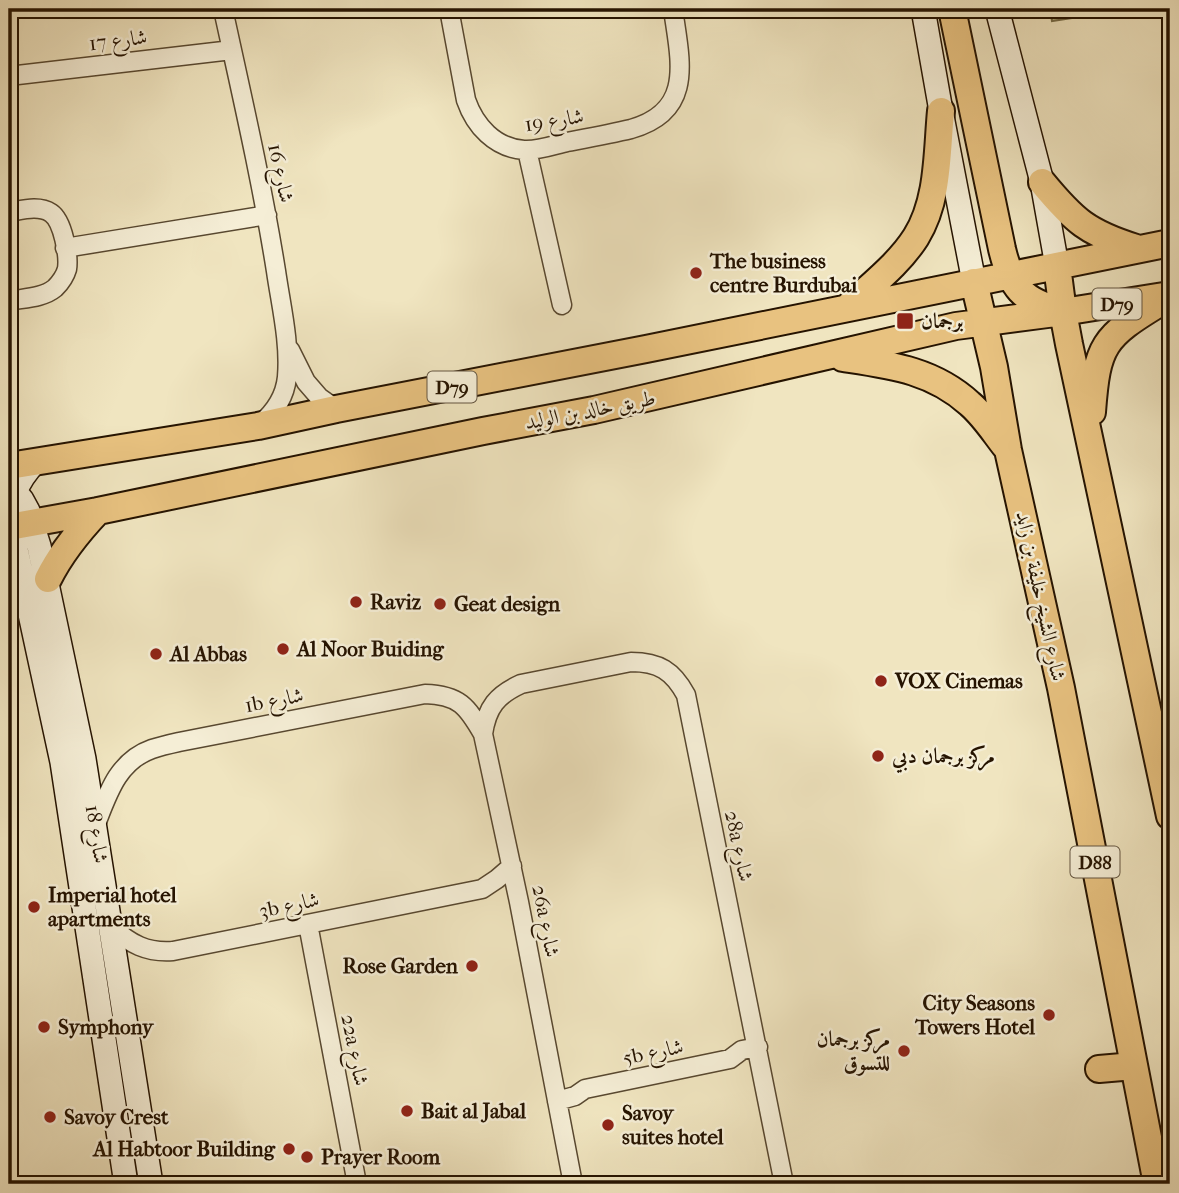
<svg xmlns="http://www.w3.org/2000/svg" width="1179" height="1193" font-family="'IM FELL French Canon',Amiri,serif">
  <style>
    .green { fill: #c2c28d; stroke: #746a46; stroke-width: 2 }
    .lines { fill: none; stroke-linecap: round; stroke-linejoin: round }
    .street-casing { stroke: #584830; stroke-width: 21 }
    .secondary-casing { stroke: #251300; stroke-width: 26 }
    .primary-casing { stroke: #251300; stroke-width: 30 }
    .street { stroke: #f5eed6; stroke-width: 18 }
    .secondary { stroke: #f5eed6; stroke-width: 23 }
    .primary { stroke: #e8c280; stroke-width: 26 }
    .poi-dot { fill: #8f2418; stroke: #f5eed6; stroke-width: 2.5 }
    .labels { text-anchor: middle; stroke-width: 5; stroke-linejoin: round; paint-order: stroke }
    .shield { fill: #f5eed6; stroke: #635540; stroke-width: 2 }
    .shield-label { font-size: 19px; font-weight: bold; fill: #251300 }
    .street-label { font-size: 21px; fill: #251300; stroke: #f5eed6 }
    .poi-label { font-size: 21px; font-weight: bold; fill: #251300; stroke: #f5eed6; text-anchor: start }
  </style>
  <rect width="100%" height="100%" fill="#f0e5c0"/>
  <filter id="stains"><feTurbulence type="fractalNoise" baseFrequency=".00286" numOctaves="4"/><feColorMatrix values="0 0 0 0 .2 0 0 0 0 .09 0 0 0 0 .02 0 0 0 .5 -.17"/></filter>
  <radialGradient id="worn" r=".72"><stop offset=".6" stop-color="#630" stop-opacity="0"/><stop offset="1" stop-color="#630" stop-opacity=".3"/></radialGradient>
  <!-- green -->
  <path class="green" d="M 1050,9 L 1130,9 L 1052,21 Z"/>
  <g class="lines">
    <!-- street casing -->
    <g class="street-casing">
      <path id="street" d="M 223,9 C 242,96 262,183 276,271 C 281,306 290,342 287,377 C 285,397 273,414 258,426
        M 449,9 L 466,100 C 475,126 495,148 524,150 C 538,151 554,145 567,142 C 588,138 610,134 631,129 C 695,111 680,60 673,9
        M 9,76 L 232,50
        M 527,150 L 562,305
        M 9,212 C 22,210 39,205 51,213 C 63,221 69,256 67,269 C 65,276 60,283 55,288 C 43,298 24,298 9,301
        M 65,248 L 267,215
        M 290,350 L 306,382 L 319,397 L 336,409
        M 96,824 C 108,793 118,761 152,749 C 161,746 170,744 179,742 L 425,694 C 459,695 467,706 483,734
        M 308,924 L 357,1184
        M 112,927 C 130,944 147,953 173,951 L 482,889 L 497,879 L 512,866
        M 557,1101 L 575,1096 L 585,1089 L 730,1059 L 742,1050 L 758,1047
        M 573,1184 L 519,902 L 483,734 C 487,707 497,695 521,684 L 631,662 C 659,662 673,671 686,695 L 784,1184"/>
    </g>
    <!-- secondary casing -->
    <g class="secondary-casing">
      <path id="secondary" d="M 923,9 L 941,111 L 974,282
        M 997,9 L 1042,182 L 1057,266
        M 35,462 C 17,481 9,500 11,526 L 62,762 L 126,1184
        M 9,484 L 22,500 L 28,511 L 39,546 L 84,759 L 151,1184"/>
    </g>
    <!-- primary casing -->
    <g class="primary-casing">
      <path id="primary" d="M 952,9 L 1002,249 C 1011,287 1022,301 1061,311
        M 1042,182 C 1074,221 1088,233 1136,248
        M 1057,266 L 1063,312 L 1069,344 L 1170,816
        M 974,282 L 994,367 L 1008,450 L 1061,688 L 1157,1184
        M 848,307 C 871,285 899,264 916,237 C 939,200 937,153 941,111
        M 843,358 C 890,365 933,370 970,404 C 984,416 994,432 1005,446
        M 1092,412 C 1097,345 1103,337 1161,302
        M 9,466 L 258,426 L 336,409 L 646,349 L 1170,243
        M 9,527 L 98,511 L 483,431 L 594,410 L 956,326 L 1063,312 L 1170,295
        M 48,579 C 61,553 78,532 98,511
        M 1099,1069 L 1134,1066"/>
    </g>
    <!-- street -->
    <use href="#street" class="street"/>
    <!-- secondary -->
    <use href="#secondary" class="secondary"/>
    <!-- primary -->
    <use href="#primary" class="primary"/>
  </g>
  <!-- markers -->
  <g class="poi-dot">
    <circle cx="696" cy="273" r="7"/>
    <rect x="896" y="312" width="18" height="18" rx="3.5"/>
    <circle cx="356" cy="602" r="7"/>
    <circle cx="440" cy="604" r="7"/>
    <circle cx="283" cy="649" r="7"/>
    <circle cx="156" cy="654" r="7"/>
    <circle cx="881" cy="681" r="7"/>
    <circle cx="878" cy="756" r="7"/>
    <circle cx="34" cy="907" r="7"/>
    <circle cx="472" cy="966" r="7"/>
    <circle cx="1049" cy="1015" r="7"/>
    <circle cx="44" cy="1027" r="7"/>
    <circle cx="904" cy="1051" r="7"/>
    <circle cx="407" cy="1111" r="7"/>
    <circle cx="50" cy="1117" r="7"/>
    <circle cx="608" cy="1125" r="7"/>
    <circle cx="289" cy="1149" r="7"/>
    <circle cx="307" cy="1157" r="7"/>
  </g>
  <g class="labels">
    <!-- shield labels -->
    <g class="shield">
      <rect x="1092.5" y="288.5" width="49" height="31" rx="5"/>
      <rect x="427.5" y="371.5" width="49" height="31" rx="5"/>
      <rect x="1070.5" y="846.5" width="49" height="31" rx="5"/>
    </g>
    <g class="shield-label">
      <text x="1117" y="311">D79</text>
      <text x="452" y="394">D79</text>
      <text x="1095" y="869">D88</text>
    </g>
    <!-- street labels -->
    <g class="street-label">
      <text transform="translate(118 40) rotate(-7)" y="7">شارع 17</text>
      <text transform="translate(554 120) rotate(-9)" y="7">شارع 19</text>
      <text transform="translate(281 173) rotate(78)" y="7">شارع 16</text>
      <text transform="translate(590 410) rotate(-11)" y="7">طريق خالد بن الوليد</text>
      <text transform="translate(1041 596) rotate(78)" y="7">شارع الشيخ خليفة بن زايد</text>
      <text transform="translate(274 700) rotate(-11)" y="7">1b شارع</text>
      <text transform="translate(97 834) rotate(81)" y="7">شارع 18</text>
      <text transform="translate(739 846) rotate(78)" y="7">28a شارع</text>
      <text transform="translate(289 905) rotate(-12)" y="7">3b شارع</text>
      <text transform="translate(546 921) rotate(79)" y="7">26a شارع</text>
      <text transform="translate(355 1050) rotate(79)" y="7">22a شارع</text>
      <text transform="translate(653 1052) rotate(-12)" y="7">5b شارع</text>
    </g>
    <!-- poi labels -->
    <g class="poi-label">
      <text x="710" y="268">The business<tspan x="710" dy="24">centre Burdubai</tspan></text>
      <text x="921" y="328">برجمان</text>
      <text x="370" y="609">Raviz</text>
      <text x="454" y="611">Geat design</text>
      <text x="297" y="656">Al Noor Buiding</text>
      <text x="170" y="661">Al Abbas</text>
      <text x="895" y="688">VOX Cinemas</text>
      <text x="892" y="763">مركز برجمان دبي</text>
      <text x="48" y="902">Imperial hotel<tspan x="48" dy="24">apartments</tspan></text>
      <text x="458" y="973" text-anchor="end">Rose Garden</text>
      <text x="1035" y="1010" text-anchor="end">City Seasons<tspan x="1035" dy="24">Towers Hotel</tspan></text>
      <text x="58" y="1034">Symphony</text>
      <text x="890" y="1046" text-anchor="end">مركز برجمان<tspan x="890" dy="24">للتسوق</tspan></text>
      <text x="421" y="1118">Bait al Jabal</text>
      <text x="622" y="1120">Savoy<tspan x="622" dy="24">suites hotel</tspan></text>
      <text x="64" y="1124">Savoy Crest</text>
      <text x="275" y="1156" text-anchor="end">Al Habtoor Building</text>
      <text x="321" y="1164">Prayer Room</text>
    </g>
  </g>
  <!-- margin -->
  <rect width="1179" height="1193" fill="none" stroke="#f0e5c0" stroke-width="35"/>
  <rect x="10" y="10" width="1158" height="1172" fill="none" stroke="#251300" stroke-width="3.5"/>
  <rect x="18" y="18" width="1144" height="1158" fill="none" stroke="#251300" stroke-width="2"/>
  <rect width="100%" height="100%" filter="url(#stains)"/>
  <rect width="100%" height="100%" fill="url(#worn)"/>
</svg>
